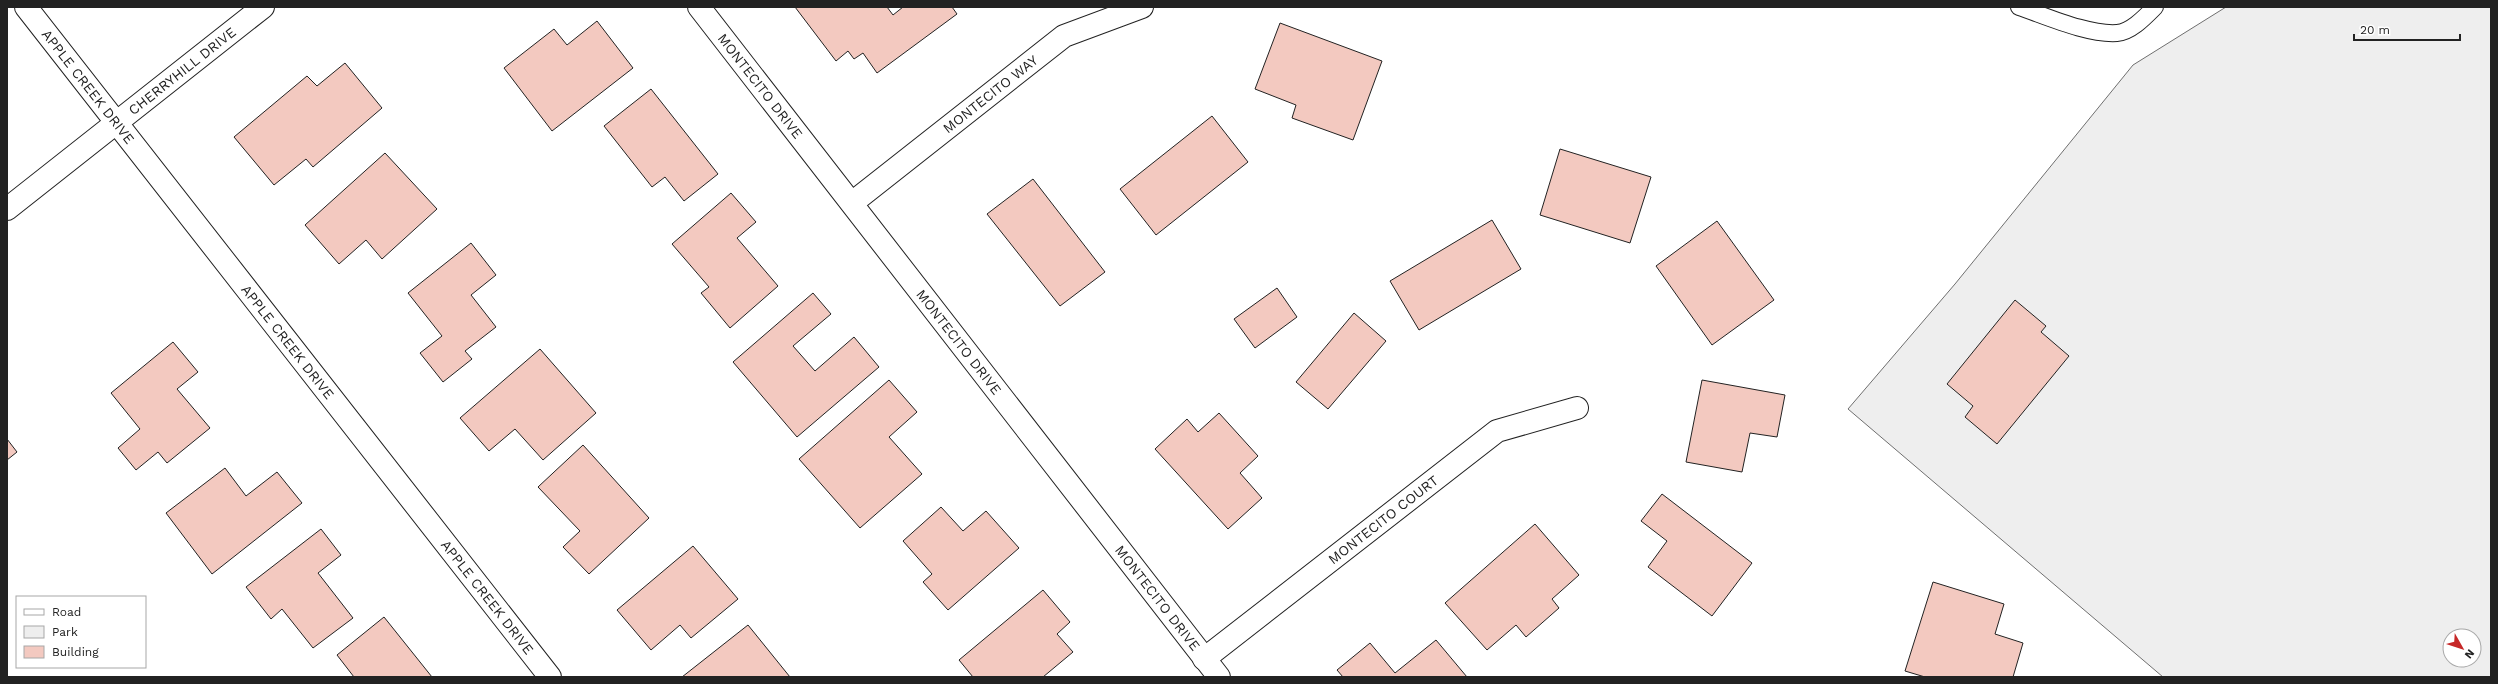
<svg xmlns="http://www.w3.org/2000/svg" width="2498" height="684" font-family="'Work Sans',sans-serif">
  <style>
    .green { fill: #eee; stroke: #6f6f6f; fill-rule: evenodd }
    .building { fill: #f3c9c0; stroke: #222 }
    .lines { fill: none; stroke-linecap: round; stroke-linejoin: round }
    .lane-casing { stroke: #222; stroke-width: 18 }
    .street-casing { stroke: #222; stroke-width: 24 }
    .lane { stroke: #fff; stroke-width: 16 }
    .street { stroke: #fff; stroke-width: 22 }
    .labels { text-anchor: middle; stroke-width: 3; stroke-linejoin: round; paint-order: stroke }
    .street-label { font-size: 14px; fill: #222; stroke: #fff }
  </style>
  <rect width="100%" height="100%" fill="#fff"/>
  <!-- green -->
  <path class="green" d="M 2226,7 L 2491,7 L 2491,677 L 2163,677 L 1848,409 L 1955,284 L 2133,65 ZM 2450,636 L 2474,636 L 2474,660 L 2450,660 Z"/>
  <!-- building -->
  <path class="building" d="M 795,7 L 887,7 L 893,15 L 903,7 L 952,7 L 957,14 L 877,73 L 863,53 L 854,59 L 848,51 L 836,61 Z
    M 597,21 L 633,68 L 552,131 L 504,68 L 554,29 L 567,45 Z
    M 1280,23 L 1382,61 L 1353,140 L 1292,118 L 1296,105 L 1255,89 Z
    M 345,63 L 382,108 L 313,167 L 306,159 L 274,185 L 234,137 L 307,76 L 317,86 Z
    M 651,89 L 718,174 L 684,201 L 665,177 L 652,187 L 604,126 Z
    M 1212,116 L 1248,162 L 1156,235 L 1120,189 Z
    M 1560,149 L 1651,177 L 1630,243 L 1540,215 Z
    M 385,153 L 437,209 L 382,259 L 366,240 L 339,264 L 305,225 Z
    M 1033,179 L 1105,272 L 1060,306 L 987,214 Z
    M 731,193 L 756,222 L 737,238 L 778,286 L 730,328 L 701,293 L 709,287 L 672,244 Z
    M 1492,220 L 1521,269 L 1419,330 L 1390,281 Z
    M 1717,221 L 1774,300 L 1712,345 L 1656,266 Z
    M 471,243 L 496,275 L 471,295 L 496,327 L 465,351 L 472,359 L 443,382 L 420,353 L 442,336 L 408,293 Z
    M 1277,288 L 1297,317 L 1255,348 L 1234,319 Z
    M 813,293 L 831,314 L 793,346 L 815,371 L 854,337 L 879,367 L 797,437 L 733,362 Z
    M 2015,300 L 2046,326 L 2041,332 L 2069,356 L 1997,444 L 1965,417 L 1973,406 L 1947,384 Z
    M 1354,313 L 1386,341 L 1328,409 L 1296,382 Z
    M 173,342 L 198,372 L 177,389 L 210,428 L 167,463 L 158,452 L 136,470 L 118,448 L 140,429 L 111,393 Z
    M 540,349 L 596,413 L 543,460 L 515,429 L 489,451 L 460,418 Z
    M 889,380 L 917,412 L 889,437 L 922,474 L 860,528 L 799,459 Z
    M 1702,380 L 1785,395 L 1777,437 L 1750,433 L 1742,472 L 1686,462 Z
    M 1219,413 L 1258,456 L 1240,473 L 1262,498 L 1228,529 L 1155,449 L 1187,419 L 1198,432 Z
    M 7,439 L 17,452 L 7,460 Z
    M 583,445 L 649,518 L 589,574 L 563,547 L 580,531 L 538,487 Z
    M 225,468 L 246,496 L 277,472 L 302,503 L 212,574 L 166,513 Z
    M 1662,494 L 1752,563 L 1712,616 L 1648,567 L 1667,541 L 1641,521 Z
    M 941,507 L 963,531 L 986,511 L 1019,548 L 948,610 L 923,582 L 932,574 L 903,541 Z
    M 1535,524 L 1579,575 L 1552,599 L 1559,608 L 1526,637 L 1516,625 L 1487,650 L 1445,603 Z
    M 321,529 L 341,555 L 318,573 L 353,618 L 313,648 L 282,609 L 271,619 L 246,587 Z
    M 693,546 L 738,599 L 691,638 L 680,625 L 651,650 L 617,610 Z
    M 1933,582 L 2004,604 L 1995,634 L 2023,643 L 2013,677 L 1925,677 L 1905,671 Z
    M 1043,590 L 1070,622 L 1057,634 L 1073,652 L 1043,677 L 973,677 L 959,660 Z
    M 384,617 L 432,677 L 354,677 L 337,655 Z
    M 748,625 L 790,677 L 682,677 Z
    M 1436,640 L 1467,677 L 1343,677 L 1337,670 L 1370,643 L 1395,673 Z"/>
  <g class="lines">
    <!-- lane casing -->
    <g class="lane-casing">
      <path id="lane" d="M 2019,7 C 2046,16 2088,35 2117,33 C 2131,32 2145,17 2155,7"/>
    </g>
    <!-- street casing -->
    <g class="street-casing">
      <g id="street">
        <path id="s1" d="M 26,7 L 550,677"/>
        <path id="s2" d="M 699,7 L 1219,677"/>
        <path id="s3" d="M 852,203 L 1064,36 L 1142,7"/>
        <path id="s4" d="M 7,209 L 263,7"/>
        <path id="s5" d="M 1204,659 L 1497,431 L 1577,408"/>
      </g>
    </g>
    <!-- lane -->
    <use href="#lane" class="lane"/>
    <!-- street -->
    <use href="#street" class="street"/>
  </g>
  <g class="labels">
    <!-- street labels -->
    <g class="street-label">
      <text dy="5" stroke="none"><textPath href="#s4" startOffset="223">CHERRYHILL DRIVE</textPath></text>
      <text dy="5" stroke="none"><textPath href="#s1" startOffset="101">APPLE CREEK DRIVE</textPath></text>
      <text dy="5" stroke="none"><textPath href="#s2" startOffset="100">MONTECITO DRIVE</textPath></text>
      <text dy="5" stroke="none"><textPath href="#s3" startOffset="176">MONTECITO WAY</textPath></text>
      <text dy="5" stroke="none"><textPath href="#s1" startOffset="425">APPLE CREEK DRIVE</textPath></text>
      <text dy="5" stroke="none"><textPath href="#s2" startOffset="424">MONTECITO DRIVE</textPath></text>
      <text dy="5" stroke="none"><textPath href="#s5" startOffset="227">MONTECITO COURT</textPath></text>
      <text dy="5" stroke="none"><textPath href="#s1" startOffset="749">APPLE CREEK DRIVE</textPath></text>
      <text dy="5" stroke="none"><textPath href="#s2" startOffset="748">MONTECITO DRIVE</textPath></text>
    </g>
  </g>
  <!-- border -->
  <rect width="2498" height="684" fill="none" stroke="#222222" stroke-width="16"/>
  <!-- legend -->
  <rect x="16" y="596" width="130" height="72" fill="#ffffff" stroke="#a7a7a7"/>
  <rect x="24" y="609" width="20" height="6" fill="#ffffff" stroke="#a7a7a7"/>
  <text x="52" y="616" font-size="12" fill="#222222">Road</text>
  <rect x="24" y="626" width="20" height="12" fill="#eeeeee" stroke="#a7a7a7"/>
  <text x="52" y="636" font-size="12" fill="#222222">Park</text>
  <rect x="24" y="646" width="20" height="12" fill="#f3c9c0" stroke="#a7a7a7"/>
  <text x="52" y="656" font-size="12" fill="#222222">Building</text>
  <!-- north arrow -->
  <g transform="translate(2462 648) rotate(129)"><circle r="19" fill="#ffffff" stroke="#a7a7a7"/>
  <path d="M0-3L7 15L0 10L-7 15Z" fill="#c62828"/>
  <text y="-6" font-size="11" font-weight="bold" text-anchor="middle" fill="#222222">N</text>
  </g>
  <!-- scale -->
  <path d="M2354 34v6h106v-6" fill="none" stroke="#222222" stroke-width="2"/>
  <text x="2360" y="34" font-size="12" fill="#222222" stroke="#ffffff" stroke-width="3" paint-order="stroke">20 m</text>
</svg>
